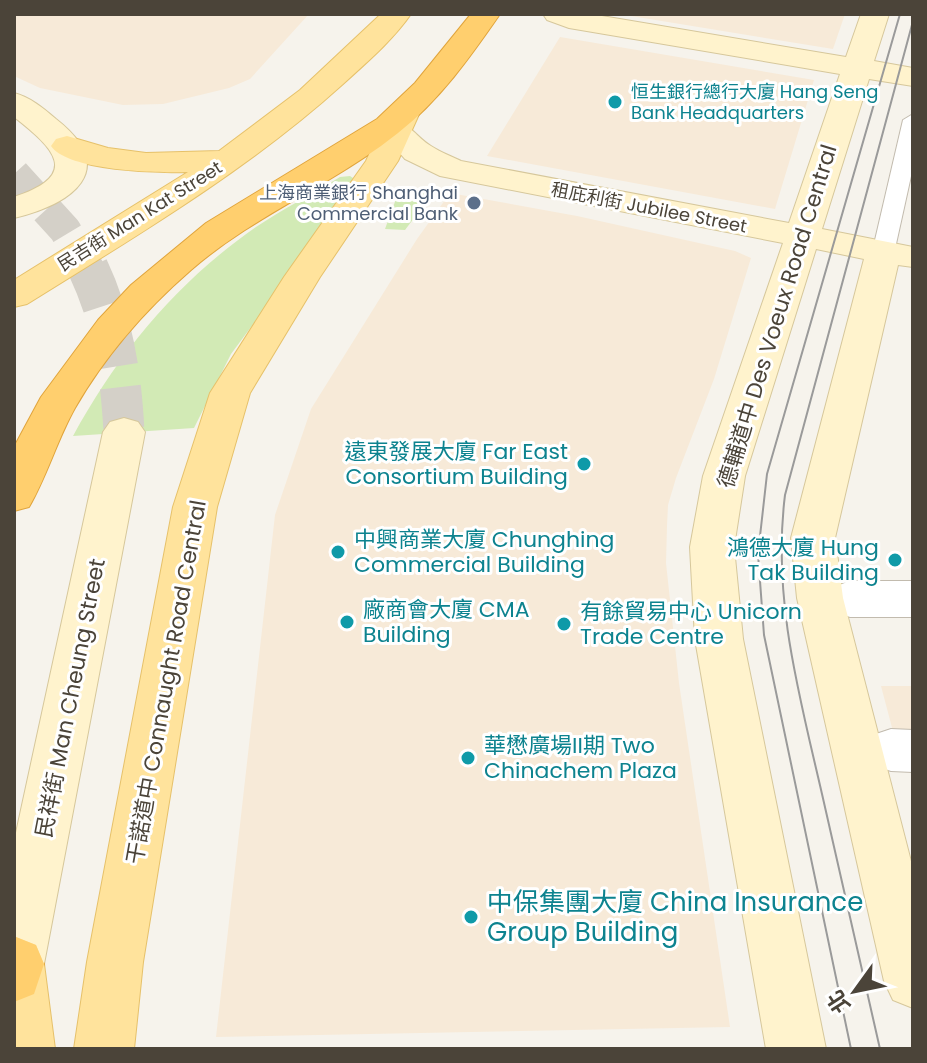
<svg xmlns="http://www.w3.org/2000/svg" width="927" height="1063" font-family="Poppins,'Noto Sans TC',sans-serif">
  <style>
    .commercial { fill: #f7ead8 }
    .green { fill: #d2eab5 }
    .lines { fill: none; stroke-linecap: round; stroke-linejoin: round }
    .secondary-tunnel-far1 { stroke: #d4d0c8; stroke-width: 32; stroke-dasharray: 32 16; stroke-linecap: butt }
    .secondary-tunnel { stroke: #d4d0c8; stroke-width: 41; stroke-dasharray: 41 21; stroke-linecap: butt }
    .lane-casing { stroke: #c2bbae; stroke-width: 2 }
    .street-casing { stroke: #c2bbae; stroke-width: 2 }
    .secondary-casing { stroke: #d6c79b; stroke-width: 2 }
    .primary-casing { stroke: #e6c16a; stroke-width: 2 }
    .highway-casing { stroke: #e0a43c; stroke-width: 2 }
    .lane { fill: #fff; fill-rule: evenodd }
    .street { fill: #fff; fill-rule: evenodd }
    .secondary { fill: #fff3cd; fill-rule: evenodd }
    .primary { fill: #ffe39c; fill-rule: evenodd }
    .highway { fill: #ffcf6e; fill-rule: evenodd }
    .tram { stroke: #9a9a9a; stroke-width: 2 }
    .culture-dot { fill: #0f9aa8; stroke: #fff; stroke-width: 3 }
    .service-dot { fill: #5c6f8a; stroke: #fff; stroke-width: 3 }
    .labels { text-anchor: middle; stroke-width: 6; stroke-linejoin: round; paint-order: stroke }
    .far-culture-label { font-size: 18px; fill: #0d838f; stroke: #fff; text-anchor: start }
    .far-service-label { font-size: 18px; fill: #4e5e75; stroke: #fff; text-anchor: end }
    .far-street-label { font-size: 18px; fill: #4b4439; stroke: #fff }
    .street-label { font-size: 22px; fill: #4b4439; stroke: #fff }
    .culture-label { font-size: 22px; fill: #0d838f; stroke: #fff; text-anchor: start }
    .near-culture-label { font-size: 26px; fill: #0d838f; stroke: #fff; text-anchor: start }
  </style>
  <rect width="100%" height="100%" fill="#f6f3ec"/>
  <!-- commercial -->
  <path class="commercial" d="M 14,14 L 309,14 L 250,79 L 229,88 L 163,104 L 123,105 L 40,88 L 14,76 Z
    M 619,14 L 845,14 L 833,49 Z
    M 560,37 L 814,80 L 775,209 L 487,156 Z
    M 450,193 L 577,216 L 735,251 L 751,258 L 714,379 L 676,478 L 668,505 L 667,526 L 666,563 L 679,683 L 730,1027 L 216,1037 L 275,515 L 311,409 L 417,239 Z
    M 881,686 L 913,686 L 913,739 L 895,739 Z"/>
  <!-- green -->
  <path class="green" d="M 350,176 L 356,180 L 356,185 L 231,354 L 194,428 L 73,436 C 119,352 177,282 256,227 C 283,209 312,194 340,177 Z
    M 423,186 L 430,197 L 405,230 L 385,229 L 396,199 Z"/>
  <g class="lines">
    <!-- secondary-tunnel-far1 -->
    <path class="secondary-tunnel-far1" d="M 14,174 L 65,230 L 89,270"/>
    <!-- secondary-tunnel -->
    <path class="secondary-tunnel" d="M 88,268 C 113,321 121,374 124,432"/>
    <!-- lane casing -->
    <g class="lane-casing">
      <path id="lane" d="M 913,114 L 913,167 L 894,253 L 891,258 L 875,258 L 872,253 L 903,120 Z"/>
    </g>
    <!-- street casing -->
    <g class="street-casing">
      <path id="street" d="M 850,581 L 913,581 L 913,617 L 850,617 L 834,611 L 827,599 L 834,587 Z
        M 891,729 L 913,730 L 913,772 L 891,771 L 873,765 L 866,750 L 873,735 Z"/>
    </g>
    <!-- secondary casing -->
    <g class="secondary-casing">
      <path id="secondary" d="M 543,14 L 590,14 L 846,57 L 861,14 L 889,14 L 874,61 L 913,68 L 913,86 L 869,79 L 822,229 L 913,247 L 913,267 L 898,265 L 835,538 L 843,598 L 913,869 L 913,1008 L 893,1000 L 884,981 L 797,598 L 791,538 L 864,259 L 816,249 L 745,476 L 734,547 L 743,639 L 826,1049 L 766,1049 L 695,639 L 690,547 L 703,476 L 783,243 L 440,176 L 405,159 L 381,132 L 386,125 C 410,119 413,135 431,146 C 440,152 451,156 461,161 L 789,223 L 840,74 L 569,28 L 547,20 Z
        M 14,93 C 30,97 43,108 56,119 C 121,170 72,204 14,218 L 14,197 C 81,175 55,149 14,117 Z
        M 124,418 L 138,422 L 145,432 L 44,964 L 36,983 L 16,991 L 14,842 L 103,432 L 110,422 Z"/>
    </g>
    <!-- primary casing -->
    <g class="primary-casing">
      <path id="primary" d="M 381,14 L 411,14 C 393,40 366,63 343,84 C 248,170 136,236 27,304 L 14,307 L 14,280 L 188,172 C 158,173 68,171 51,146 L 56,139 L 67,136 L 108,148 L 146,153 L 219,151 L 300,90 Z
        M 404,103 L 415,105 L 420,112 L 398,161 L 320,277 L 250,393 L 217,507 L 143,962 L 134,1049 L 74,1049 L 87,962 L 173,507 L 210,393 L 284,277 L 366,161 L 388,112 L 393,105 Z
        M 16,937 L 36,945 L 44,964 L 55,1049 L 14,1049 Z"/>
    </g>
    <!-- highway casing -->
    <g class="highway-casing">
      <path id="highway" d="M 471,14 L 500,14 C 471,56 439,101 398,133 C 333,185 254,215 191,270 C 146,309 105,356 75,408 C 57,440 47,476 29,507 L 14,511 L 14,447 L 41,397 L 98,320 L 131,285 L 206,223 L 377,119 L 415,83 Z
        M 16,937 L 36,945 L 44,964 L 34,994 L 14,1002 Z"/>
    </g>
    <!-- lane -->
    <use href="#lane" class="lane"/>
    <!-- street -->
    <use href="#street" class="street"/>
    <!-- secondary -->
    <use href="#secondary" class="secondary"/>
    <!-- primary -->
    <use href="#primary" class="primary"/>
    <!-- highway -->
    <use href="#highway" class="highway"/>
    <!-- tram -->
    <path class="tram" d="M 851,1049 L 764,635 L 758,554 L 767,474 L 900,14
      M 880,1049 C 861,964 842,879 822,794 C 799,694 772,598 785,495 L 913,21"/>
  </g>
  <!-- markers -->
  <g class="culture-dot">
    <circle cx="615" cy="102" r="8"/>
    <circle cx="584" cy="464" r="8"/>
    <circle cx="338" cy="552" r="8"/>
    <circle cx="895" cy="560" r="8"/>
    <circle cx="347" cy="622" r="8"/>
    <circle cx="564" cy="624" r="8"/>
    <circle cx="468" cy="758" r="8"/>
    <circle cx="471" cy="917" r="8"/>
  </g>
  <circle class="service-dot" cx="474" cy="203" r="8"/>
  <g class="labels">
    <!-- far-culture labels -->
    <g class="far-culture-label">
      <text x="631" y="98">恒生銀行總行大廈 Hang Seng<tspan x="631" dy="21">Bank Headquarters</tspan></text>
    </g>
    <!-- far-service labels -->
    <g class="far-service-label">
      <text x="458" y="199">上海商業銀行 Shanghai<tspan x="458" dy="21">Commercial Bank</tspan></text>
    </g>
    <!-- far-street labels -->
    <g class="far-street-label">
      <text transform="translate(649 208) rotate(11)" y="6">租庇利街 Jubilee Street</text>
      <text transform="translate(140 216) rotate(-32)" y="6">民吉街 Man Kat Street</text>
    </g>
    <!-- street labels -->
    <g class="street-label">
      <text transform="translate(777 316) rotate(-73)" y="8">德輔道中 Des Voeux Road Central</text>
      <text transform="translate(166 682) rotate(-80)" y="8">干諾道中 Connaught Road Central</text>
      <text transform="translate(70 698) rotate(-79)" y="8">民祥街 Man Cheung Street</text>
    </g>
    <!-- culture labels -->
    <g class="culture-label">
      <text x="568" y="459" text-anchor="end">遠東發展大廈 Far East<tspan x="568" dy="25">Consortium Building</tspan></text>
      <text x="354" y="547">中興商業大廈 Chunghing<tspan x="354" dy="25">Commercial Building</tspan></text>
      <text x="879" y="555" text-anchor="end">鴻德大廈 Hung<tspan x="879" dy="25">Tak Building</tspan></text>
      <text x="363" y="617">廠商會大廈 CMA<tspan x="363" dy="25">Building</tspan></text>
      <text x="580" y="619">有餘貿易中心 Unicorn<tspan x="580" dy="25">Trade Centre</tspan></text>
      <text x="484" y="753">華懋廣場II期 Two<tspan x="484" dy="25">Chinachem Plaza</tspan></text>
    </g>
    <!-- near-culture labels -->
    <g class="near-culture-label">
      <text x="487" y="911">中保集團大廈 China Insurance<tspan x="487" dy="30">Group Building</tspan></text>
    </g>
  </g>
  <!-- border -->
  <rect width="927" height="1063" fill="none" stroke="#4b4439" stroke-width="32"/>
  <!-- north arrow -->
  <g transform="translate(855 991) rotate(237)" stroke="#ffffff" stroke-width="6" paint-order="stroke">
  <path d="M0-6L14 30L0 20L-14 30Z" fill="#4b4439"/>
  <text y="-12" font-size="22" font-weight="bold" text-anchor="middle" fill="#4b4439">北</text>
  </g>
</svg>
